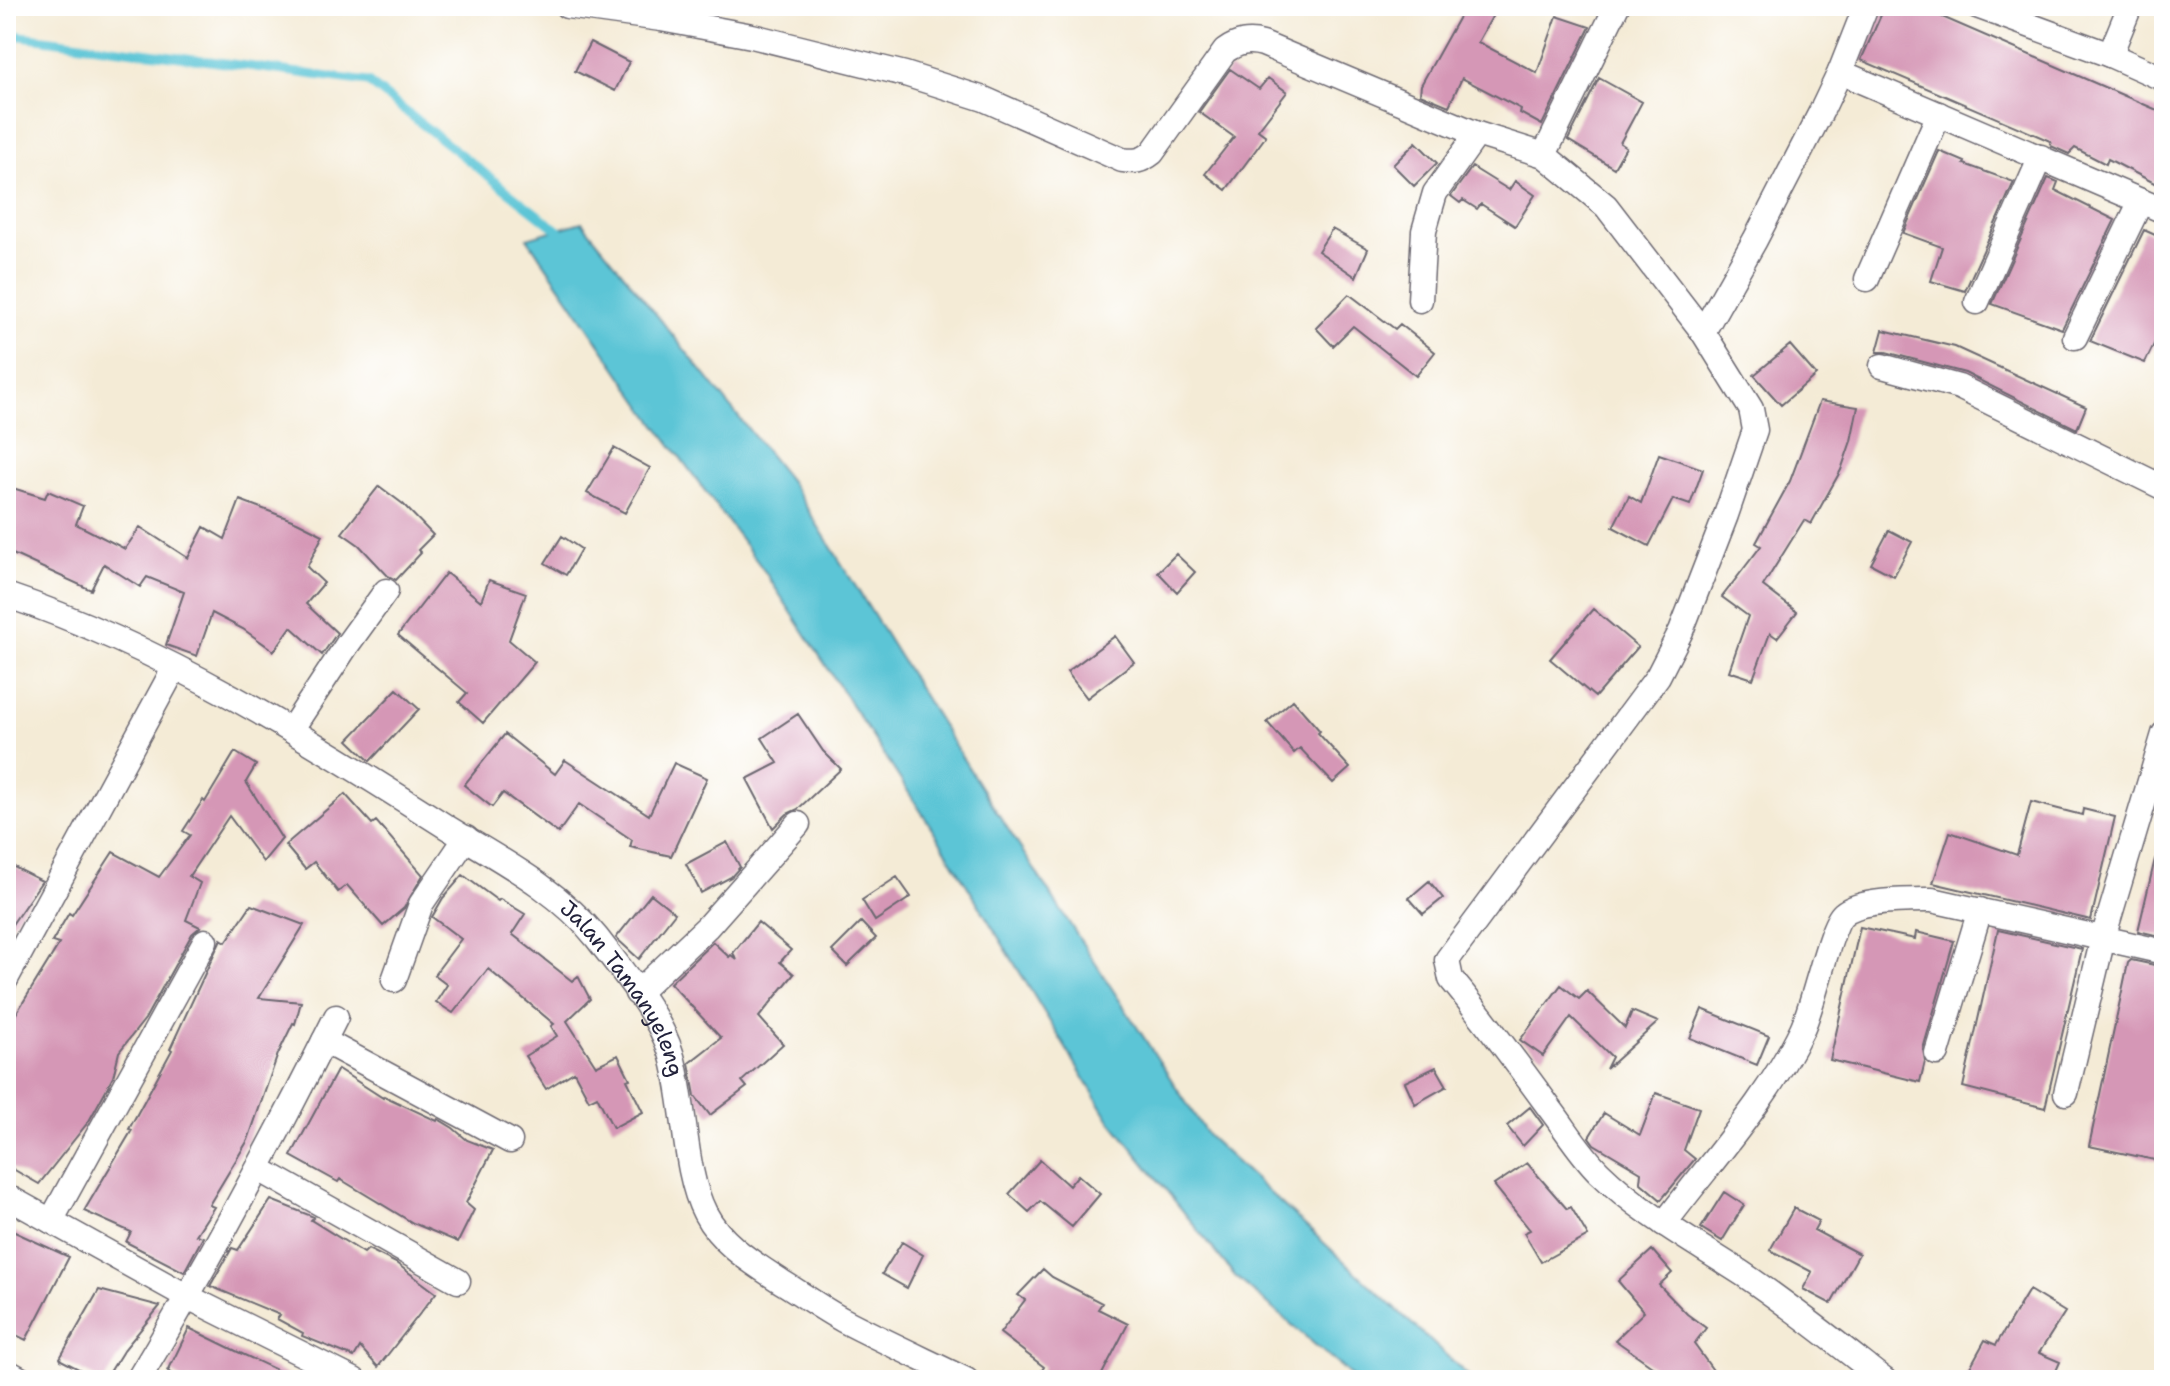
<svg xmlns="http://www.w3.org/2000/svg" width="2170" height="1386" font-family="'Shantell Sans',sans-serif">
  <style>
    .water { fill: #5bc5d6; stroke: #3e7488; stroke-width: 2 }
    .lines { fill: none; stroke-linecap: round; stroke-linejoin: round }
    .stream { stroke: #5bc5d6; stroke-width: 9 }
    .building { fill: #d597b6 }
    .minor-casing { stroke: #6c6871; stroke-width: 27 }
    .minor { stroke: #fff; stroke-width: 24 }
    .labels { text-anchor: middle; stroke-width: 6; stroke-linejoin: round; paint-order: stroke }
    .street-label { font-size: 22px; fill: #22223b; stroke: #fff }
  </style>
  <rect width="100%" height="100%" fill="#fff"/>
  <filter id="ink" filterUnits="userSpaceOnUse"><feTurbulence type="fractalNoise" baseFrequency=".0125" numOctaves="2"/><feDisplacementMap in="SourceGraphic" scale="16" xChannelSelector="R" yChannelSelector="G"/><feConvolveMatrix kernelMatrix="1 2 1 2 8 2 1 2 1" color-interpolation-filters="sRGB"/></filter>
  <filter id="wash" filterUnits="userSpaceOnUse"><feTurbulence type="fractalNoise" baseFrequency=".006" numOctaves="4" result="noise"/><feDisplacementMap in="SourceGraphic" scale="32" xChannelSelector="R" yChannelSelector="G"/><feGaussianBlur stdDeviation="1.8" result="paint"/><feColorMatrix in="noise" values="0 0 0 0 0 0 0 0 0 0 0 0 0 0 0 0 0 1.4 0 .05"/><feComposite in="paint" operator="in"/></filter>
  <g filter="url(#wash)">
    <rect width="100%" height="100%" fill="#f4ebd6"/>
    <!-- water -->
    <path class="water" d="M 582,222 L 790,481 L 980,786 L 1208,1136 L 1473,1380 L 1356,1380 L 1235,1276 L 1109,1119 L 937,836 L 765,572 L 643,407 L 527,238 Z"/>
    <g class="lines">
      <!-- stream -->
      <path class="stream" d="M 6,34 L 368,82 L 560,232 L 565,239"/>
    </g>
    <g id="blocks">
      <!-- building -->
      <path class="building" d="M 1465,6 L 1498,6 L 1478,42 L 1537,73 L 1557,16 L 1590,27 L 1542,125 L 1520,113 L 1521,109 L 1462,78 L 1449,106 L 1420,94 L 1421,85 Z
        M 1885,6 L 1917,6 L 2164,113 L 2164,188 L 2108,159 L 2106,164 L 2075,148 L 2069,154 L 2051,146 L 2050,141 L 1861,60 Z
        M 590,42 L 629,62 L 615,91 L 575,71 Z
        M 1230,69 L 1259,89 L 1268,78 L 1287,92 L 1258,130 L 1266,136 L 1226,190 L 1205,174 L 1234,137 L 1199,112 Z
        M 1599,78 L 1642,102 L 1620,143 L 1626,147 L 1614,168 L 1568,140 Z
        M 1416,142 L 1437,163 L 1414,186 L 1393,165 Z
        M 1939,151 L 1965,162 L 1964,164 L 2014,182 L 1965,291 L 1931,281 L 1942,247 L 1903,233 Z
        M 1472,167 L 1509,190 L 1515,181 L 1535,195 L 1515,226 L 1481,204 L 1477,209 L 1463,200 L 1460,203 L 1451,196 Z
        M 2048,178 L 2058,182 L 2055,190 L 2115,220 L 2062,329 L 1992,304 Z
        M 1332,229 L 1368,249 L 1356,277 L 1318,251 Z
        M 2144,230 L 2164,239 L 2164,344 L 2156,340 L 2145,363 L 2090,341 Z
        M 1349,294 L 1395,329 L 1400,324 L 1435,352 L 1416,376 L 1353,326 L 1333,346 L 1316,328 Z
        M 1883,330 L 1955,347 L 2086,407 L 2077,429 L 1965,373 L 1886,352 L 1877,352 Z
        M 1790,345 L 1816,375 L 1781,405 L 1754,375 Z
        M 1820,401 L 1858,407 L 1851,441 L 1841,470 L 1811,524 L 1804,520 L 1763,586 L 1797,612 L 1777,638 L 1770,633 L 1753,679 L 1729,671 L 1748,616 L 1722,597 L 1761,546 L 1756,543 L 1790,481 Z
        M 614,448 L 650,468 L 625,513 L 587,493 Z
        M 1659,454 L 1703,469 L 1690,505 L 1673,499 L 1649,546 L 1613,527 L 1629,496 L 1641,503 Z
        M 6,486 L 45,498 L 48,491 L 83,506 L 76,524 L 125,549 L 140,527 L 188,558 L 204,527 L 225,539 L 240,500 L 297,522 L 323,535 L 307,567 L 324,583 L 306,604 L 337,633 L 322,655 L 291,627 L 274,651 L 243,629 L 212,613 L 197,656 L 166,645 L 184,592 L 147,577 L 140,587 L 104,564 L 91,590 L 6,551 Z
        M 379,486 L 403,504 L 433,535 L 418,550 L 421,553 L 396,580 L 388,576 L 359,545 L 342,533 Z
        M 1889,530 L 1912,542 L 1894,576 L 1871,564 Z
        M 562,536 L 581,549 L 566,575 L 545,563 Z
        M 1176,554 L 1195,572 L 1177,592 L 1158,572 Z
        M 446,573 L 481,601 L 489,580 L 526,593 L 509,640 L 535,662 L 483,723 L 459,702 L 467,693 L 398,635 Z
        M 1593,609 L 1638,647 L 1595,697 L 1550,659 Z
        M 1115,636 L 1134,662 L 1087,698 L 1067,672 Z
        M 397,689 L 419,709 L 370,761 L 348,740 Z
        M 1293,700 L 1320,731 L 1318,733 L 1350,768 L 1333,783 L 1300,748 L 1294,753 L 1267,722 Z
        M 798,714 L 823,751 L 841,769 L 798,809 L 787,814 L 773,828 L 747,779 L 778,763 L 762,738 Z
        M 505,734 L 555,774 L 565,760 L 649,815 L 674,763 L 707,778 L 671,856 L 630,847 L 632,840 L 579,804 L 558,833 L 503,793 L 492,807 L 464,785 Z
        M 235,752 L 256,765 L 246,782 L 282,839 L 263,862 L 229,816 L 189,876 L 200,883 L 186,920 L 200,927 L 192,934 L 145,1019 L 119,1052 L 113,1077 L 89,1121 L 39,1184 L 6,1165 L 6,1030 L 59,944 L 52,942 L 69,913 L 72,915 L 113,852 L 159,877 L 190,835 L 183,831 L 203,800 L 205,802 Z
        M 345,794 L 372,824 L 376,821 L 423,875 L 404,908 L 383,926 L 347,885 L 338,892 L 314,862 L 305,869 L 285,845 Z
        M 2031,802 L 2082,815 L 2083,809 L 2115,817 L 2091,920 L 1933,883 L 1950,832 L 2017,855 Z
        M 727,842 L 740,867 L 731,877 L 701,893 L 686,864 Z
        M 2155,859 L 2164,860 L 2164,937 L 2138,931 Z
        M 6,863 L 42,881 L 6,933 Z
        M 463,875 L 498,901 L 500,899 L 525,914 L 512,934 L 572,981 L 578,976 L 590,999 L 567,1021 L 596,1066 L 618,1055 L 630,1079 L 627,1080 L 643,1112 L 613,1128 L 597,1096 L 589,1100 L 574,1072 L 546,1089 L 525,1056 L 557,1036 L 551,1026 L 554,1024 L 488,969 L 453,1013 L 436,1002 L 447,985 L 434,975 L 461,939 L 432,917 L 443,898 Z
        M 897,877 L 911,897 L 875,921 L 862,900 Z
        M 1429,881 L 1443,898 L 1423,914 L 1409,898 Z
        M 651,894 L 675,913 L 639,959 L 616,938 Z
        M 251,905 L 304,925 L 259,998 L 301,1002 L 295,1024 L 293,1023 L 278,1054 L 248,1140 L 209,1205 L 214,1207 L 196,1235 L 203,1237 L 184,1272 L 126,1242 L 131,1232 L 84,1211 L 132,1130 L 129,1129 L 172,1050 L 170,1049 L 221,939 L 226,942 Z
        M 758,922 L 791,950 L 780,962 L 794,974 L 759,1017 L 783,1044 L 742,1081 L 747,1087 L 710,1115 L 695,1096 L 689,1063 L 721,1038 L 670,983 L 713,942 L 729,957 L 731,955 L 737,960 L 733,953 Z
        M 861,922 L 876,938 L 847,966 L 832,951 Z
        M 1860,927 L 1915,939 L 1916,932 L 1954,941 L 1923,1049 L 1925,1061 L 1920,1082 L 1830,1060 Z
        M 1998,930 L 2082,949 L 2045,1108 L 1963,1087 Z
        M 2131,960 L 2164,967 L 2164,1162 L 2089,1146 L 2128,963 Z
        M 1561,985 L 1579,999 L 1587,991 L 1625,1028 L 1632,1011 L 1658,1022 L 1606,1069 L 1612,1057 L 1571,1017 L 1543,1056 L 1520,1040 Z
        M 1702,1009 L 1769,1036 L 1757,1065 L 1690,1038 Z
        M 1436,1067 L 1447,1086 L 1415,1104 L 1405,1082 Z
        M 338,1069 L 383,1098 L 384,1096 L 437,1121 L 438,1119 L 453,1128 L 467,1140 L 493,1150 L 466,1203 L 474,1210 L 458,1242 L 413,1223 L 340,1179 L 338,1182 L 291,1156 Z
        M 1656,1093 L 1699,1108 L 1684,1150 L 1695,1159 L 1661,1200 L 1640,1182 L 1641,1172 L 1594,1144 L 1589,1137 L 1604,1113 L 1640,1135 Z
        M 1530,1107 L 1543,1125 L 1523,1146 L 1507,1126 Z
        M 1040,1160 L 1069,1186 L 1078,1175 L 1100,1194 L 1072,1227 L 1040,1201 L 1029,1212 L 1009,1194 Z
        M 1527,1163 L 1567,1209 L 1571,1207 L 1588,1236 L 1541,1262 L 1524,1233 L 1530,1230 L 1494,1185 Z
        M 1724,1192 L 1744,1205 L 1722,1241 L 1701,1228 Z
        M 271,1200 L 314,1217 L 311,1220 L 364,1253 L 368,1249 L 396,1263 L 436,1293 L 378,1367 L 360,1347 L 354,1357 L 302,1336 L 303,1333 L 277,1319 L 280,1315 L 210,1286 L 232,1248 L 238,1250 Z
        M 1794,1208 L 1819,1221 L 1814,1230 L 1859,1254 L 1831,1304 L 1803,1289 L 1812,1272 L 1770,1250 Z
        M 6,1228 L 69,1257 L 26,1340 L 6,1330 Z
        M 902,1242 L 923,1255 L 907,1288 L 882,1274 Z
        M 1652,1250 L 1672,1273 L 1659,1285 L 1687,1314 L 1706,1328 L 1694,1344 L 1720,1380 L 1672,1380 L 1615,1340 L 1644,1312 L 1618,1281 Z
        M 1043,1269 L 1052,1277 L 1102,1303 L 1098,1309 L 1128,1324 L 1099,1380 L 1036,1380 L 1044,1367 L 1000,1333 L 1025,1300 L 1018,1295 Z
        M 99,1290 L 160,1306 L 123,1351 L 105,1380 L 100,1380 L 61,1360 L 60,1358 Z
        M 2029,1290 L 2065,1312 L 2039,1353 L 2060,1362 L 2052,1380 L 1963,1380 L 1985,1340 L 1996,1345 Z
        M 189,1328 L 238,1352 L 298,1380 L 184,1380 L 168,1371 Z"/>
    </g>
  </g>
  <g filter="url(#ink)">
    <use href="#blocks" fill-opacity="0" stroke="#6c6871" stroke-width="2"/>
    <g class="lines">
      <!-- minor casing -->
      <g class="minor-casing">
        <g id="minor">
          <path d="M 567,6 L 661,19 L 752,36 L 905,74 L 984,99 L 1122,160 C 1135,162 1142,161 1152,153 L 1225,51 C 1238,42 1248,40 1263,44 L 1477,134 L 1435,193 L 1424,231 L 1420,300"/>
          <path d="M 1866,6 L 1840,72 L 1822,110 L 1755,240 L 1703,332 L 1751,409 L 1755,430 L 1726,515 L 1681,631 L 1658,676 L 1447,960 L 1451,979 C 1486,1021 1519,1066 1551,1110 C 1567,1131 1580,1153 1599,1172 C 1642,1214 1694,1242 1743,1274 C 1792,1307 1838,1344 1884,1380"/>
          <path d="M 1977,6 L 2110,55 L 2164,79"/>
          <path d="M 2110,55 L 2130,6"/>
          <path d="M 1840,72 L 2164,211"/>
          <path d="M 1477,134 L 1544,155 L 1606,206 L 1703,332"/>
          <path d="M 1544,155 L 1617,6"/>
          <path d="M 1867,279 L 1939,114"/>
          <path d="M 1977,302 L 2041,157"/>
          <path d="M 2075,337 L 2141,201"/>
          <path d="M 1882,366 L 1959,387 L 2164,488"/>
          <path id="s1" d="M 6,595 C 164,648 306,737 445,826 C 498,859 557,888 597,938 C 622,971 659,1014 671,1053 C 686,1101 683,1171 705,1213 C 721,1244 753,1263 782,1282 C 802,1294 822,1309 843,1320 C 883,1341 925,1360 966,1380"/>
          <path d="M 291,730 L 347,645 L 386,591"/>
          <path d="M 6,979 L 175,667"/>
          <path d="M 394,980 L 421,904 L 466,838"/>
          <path d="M 637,993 L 707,927 L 798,824"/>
          <path d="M 324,1041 L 510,1141"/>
          <path d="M 1937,1053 L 1980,910"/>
          <path d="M 2066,1093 L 2103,938 L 2164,734"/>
          <path d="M 259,1169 L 458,1281"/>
          <path d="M 6,1196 L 188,1297 L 354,1380"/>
          <path d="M 51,1221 L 205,941"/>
          <path d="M 1664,1224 C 1711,1161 1768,1100 1802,1029 C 1813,1007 1830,925 1843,914 C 1860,899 1910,900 1932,900 L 2164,952"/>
          <path d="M 6,1371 L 22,1380"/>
          <path d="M 138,1380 C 209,1262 274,1141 336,1017"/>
        </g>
      </g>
      <!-- minor -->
      <use href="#minor" class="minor"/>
    </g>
  </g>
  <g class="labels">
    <!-- street labels -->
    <g class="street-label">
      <text dy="8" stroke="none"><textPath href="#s1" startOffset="744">Jalan Tamanyeleng</textPath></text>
    </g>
  </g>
  <!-- margin -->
  <rect width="2170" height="1386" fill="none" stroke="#fff" stroke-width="32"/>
</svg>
